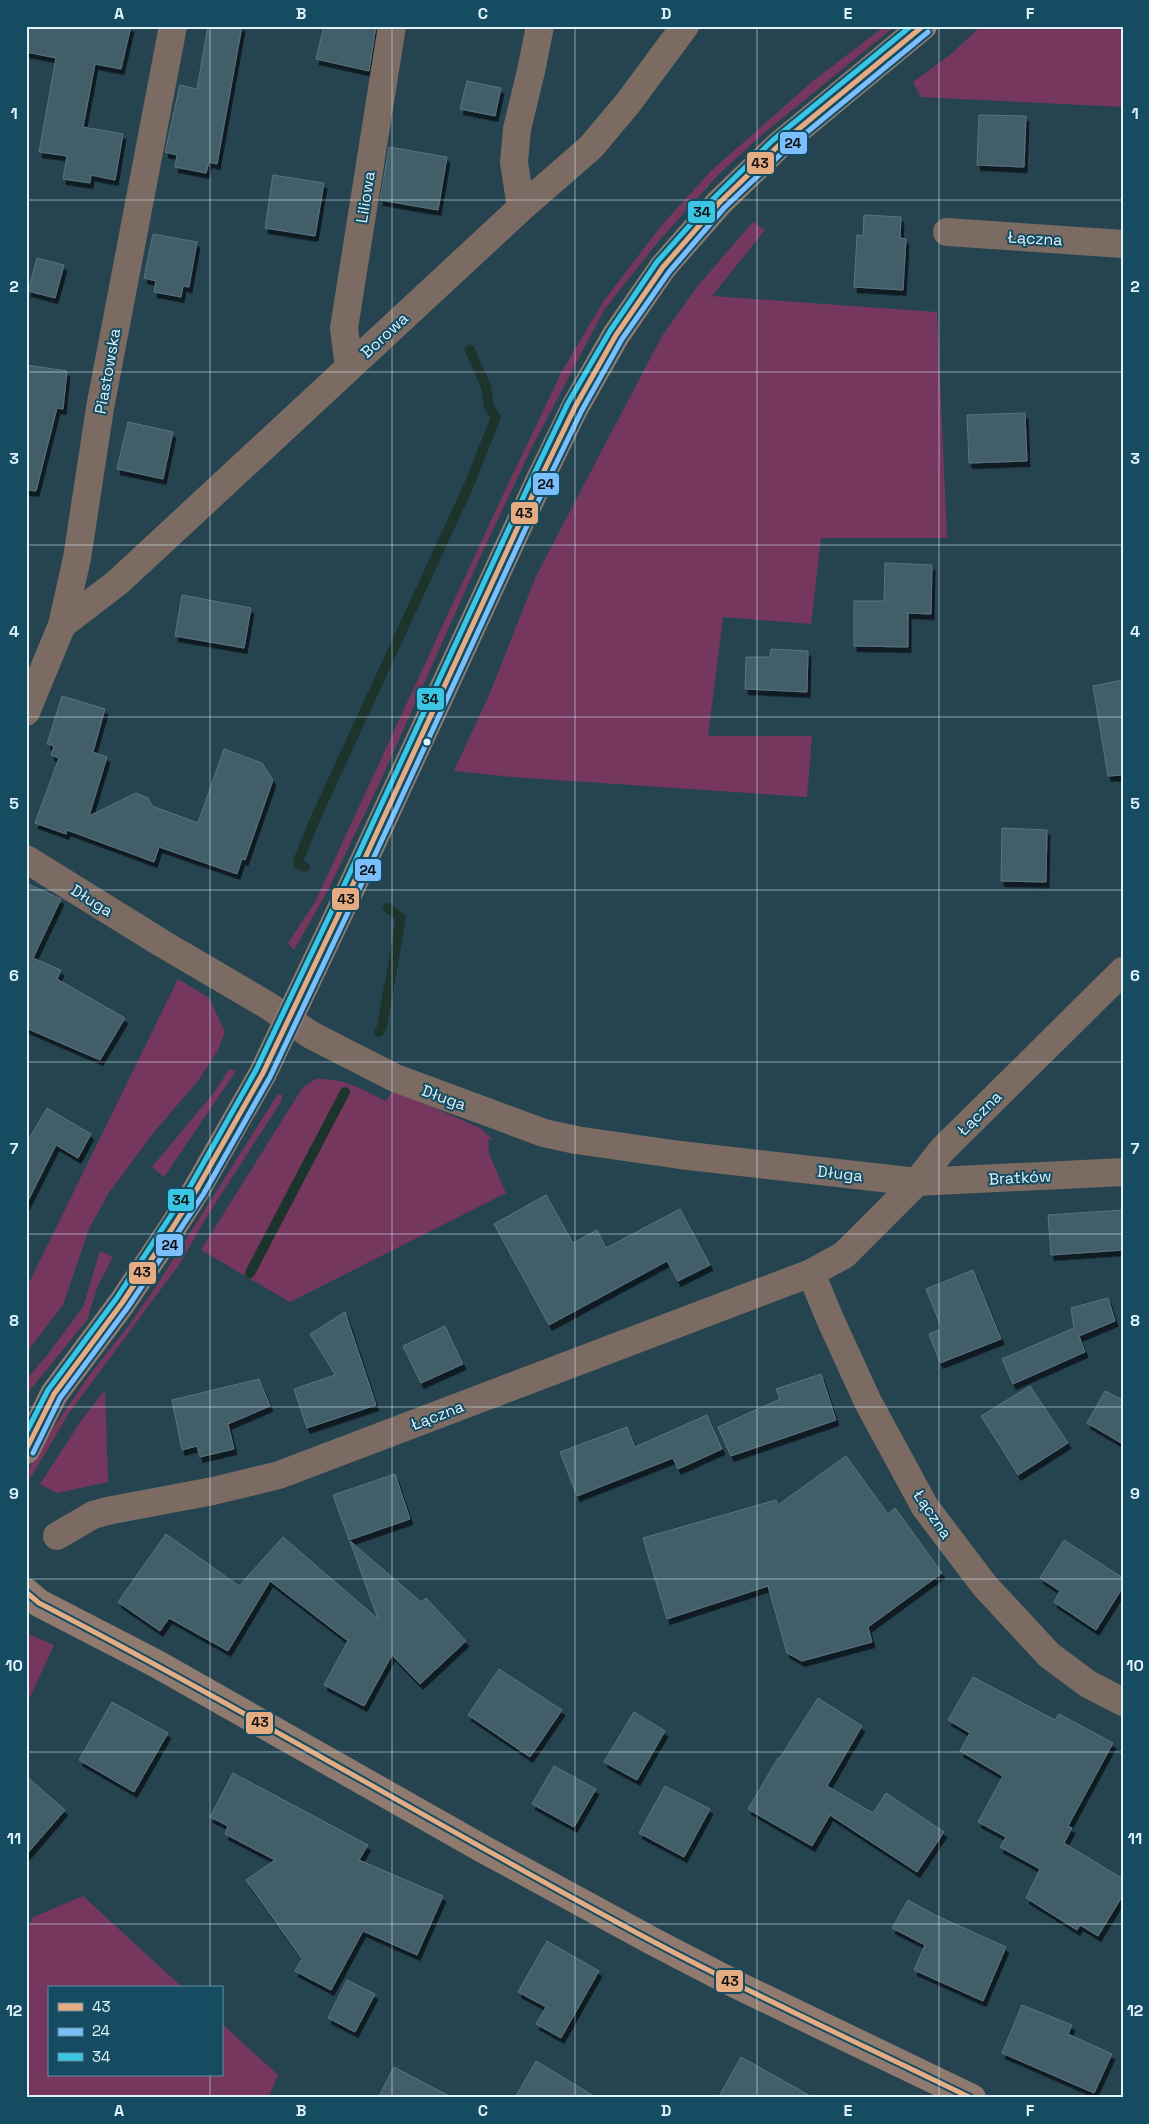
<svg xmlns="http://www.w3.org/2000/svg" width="1149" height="2124" font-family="'Space Grotesk',sans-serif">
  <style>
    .green { fill: #76375f }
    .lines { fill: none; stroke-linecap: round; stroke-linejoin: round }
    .stream { stroke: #1d342d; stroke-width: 10 }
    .building { fill: #435e69; stroke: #59747f; filter: url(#shadow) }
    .minor { stroke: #7b6b63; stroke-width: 28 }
    .major { stroke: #8f7a6f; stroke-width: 28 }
    .bus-1-casing { stroke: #154c61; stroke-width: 9 }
    .bus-2-casing { stroke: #154c61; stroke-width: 9 }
    .bus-3-casing { stroke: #154c61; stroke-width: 9 }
    .bus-1 { stroke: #e5ac83; stroke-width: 5 }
    .bus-2 { stroke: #7abffc; stroke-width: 5 }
    .bus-3 { stroke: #3ac5e4; stroke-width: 5 }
    .grid { fill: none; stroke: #def2fb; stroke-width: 1; stroke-opacity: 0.55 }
    .bus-dot { fill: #def2fb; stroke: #154c61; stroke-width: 2 }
    .labels { text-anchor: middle; stroke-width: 4; stroke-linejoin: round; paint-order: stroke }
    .street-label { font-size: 16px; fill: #def2fb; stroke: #154c61 }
    .line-badge { stroke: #154c61; stroke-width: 2 }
    .pale-badge-label { font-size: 14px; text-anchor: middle; font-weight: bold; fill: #111 }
    .neatline { fill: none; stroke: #def2fb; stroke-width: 2 }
    .grid-label { font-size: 16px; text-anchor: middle; font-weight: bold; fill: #def2fb }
  </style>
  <defs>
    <filter id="shadow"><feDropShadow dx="3" dy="5.5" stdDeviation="0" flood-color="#0009"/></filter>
  </defs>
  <rect width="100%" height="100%" fill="#264450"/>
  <!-- green -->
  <path class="green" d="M 885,26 L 895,26 L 763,134 L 720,173 L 657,243 L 604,310 L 532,447 L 482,553 L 381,780 L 328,890 L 294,950 L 288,943 L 315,902 L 502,497 L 561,373 L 603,302 L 661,226 L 711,171 L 813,81 Z
    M 981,26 L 1123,26 L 1123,107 L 921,97 L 913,82 L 950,55 Z
    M 753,222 L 765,230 L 712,296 L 937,312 L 947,538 L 821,538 L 811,624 L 723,617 L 708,736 L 812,736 L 807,797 L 512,777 L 454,771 L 490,693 L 536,576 L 662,336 L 696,288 Z
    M 178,979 L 209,998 L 225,1032 L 218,1050 L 198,1081 L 154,1132 L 108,1194 L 89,1229 L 63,1305 L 26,1353 L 26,1289 Z
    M 229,1069 L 236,1071 L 164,1177 L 152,1167 L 216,1090 Z
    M 316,1079 C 343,1078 361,1088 385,1101 L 394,1090 L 480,1128 L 493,1140 L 488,1139 L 489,1154 L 506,1193 L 290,1302 L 201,1250 L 303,1087 Z
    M 278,1094 L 282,1095 L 282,1100 L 204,1221 L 181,1262 L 69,1413 L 31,1477 L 28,1478 L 26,1473 L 52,1430 L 88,1377 L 129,1325 L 155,1288 Z
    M 100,1251 L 113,1257 L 98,1285 L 87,1320 L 26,1395 L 26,1380 L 48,1354 L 83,1307 Z
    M 105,1390 L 108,1482 L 57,1493 L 40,1484 L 83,1418 Z
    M 26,1633 L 54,1645 L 26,1706 Z
    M 83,1896 L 183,1988 L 49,1988 L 49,2075 L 221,2075 L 221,2023 L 278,2075 L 268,2098 L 26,2098 L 26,1934 L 33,1917 Z"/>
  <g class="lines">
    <!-- stream -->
    <path class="stream" d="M 305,867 L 298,864 L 298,861 L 316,817 L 469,485 L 496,417 L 489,407 L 486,387 L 470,350
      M 379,1032 L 382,1027 L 401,918 L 388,908
      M 250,1273 L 345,1092"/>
  </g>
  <!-- building -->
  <path class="building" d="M 26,26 L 131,26 L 121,69 L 95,64 L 83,127 L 123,134 L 115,180 L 91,175 L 90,183 L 63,179 L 67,156 L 39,152 L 56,58 L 26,52 Z
    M 208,26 L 242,26 L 217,164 L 209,162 L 206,173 L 175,167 L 177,155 L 165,152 L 180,85 L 197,89 Z
    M 324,26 L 376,26 L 369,71 L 316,59 Z
    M 467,81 L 501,88 L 495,116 L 460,109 Z
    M 979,115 L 1026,116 L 1024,167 L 977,165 Z
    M 389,147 L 447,157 L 438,210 L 380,200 Z
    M 273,175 L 324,183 L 315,236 L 265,228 Z
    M 864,215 L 901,217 L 900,238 L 906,239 L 903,290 L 854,287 L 857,235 L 863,236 Z
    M 153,234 L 197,242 L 189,287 L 183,286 L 181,297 L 154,292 L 156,281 L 144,278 Z
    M 37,258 L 64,265 L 55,298 L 28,291 Z
    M 26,365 L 67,371 L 63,409 L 57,408 L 36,491 L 26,490 Z
    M 1025,413 L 1027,461 L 969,463 L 967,415 Z
    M 128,422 L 173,432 L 163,479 L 117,469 Z
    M 885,563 L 932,565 L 931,614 L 908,613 L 908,647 L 854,646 L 854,601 L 884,601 Z
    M 182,595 L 251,608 L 244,648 L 175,636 Z
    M 771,649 L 808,651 L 807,692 L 745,689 L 746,657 L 770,657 Z
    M 1123,680 L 1123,775 L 1108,776 L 1093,686 Z
    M 62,696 L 105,709 L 93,752 L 107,757 L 89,816 L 136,793 L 148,798 L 152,806 L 198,823 L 224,749 L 262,763 L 273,780 L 245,860 L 242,859 L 237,874 L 159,847 L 154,862 L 67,830 L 66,834 L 35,823 L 59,758 L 51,755 L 54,746 L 47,744 Z
    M 1002,828 L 1047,830 L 1046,882 L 1001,881 Z
    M 26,883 L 61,899 L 33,958 L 61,970 L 57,979 L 125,1018 L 100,1060 L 26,1028 Z
    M 47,1108 L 91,1134 L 78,1158 L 56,1145 L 26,1205 L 26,1144 Z
    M 546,1195 L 573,1243 L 597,1230 L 606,1248 L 680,1209 L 710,1265 L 678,1281 L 667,1261 L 549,1325 L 494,1224 Z
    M 1123,1210 L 1123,1250 L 1051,1255 L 1048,1215 Z
    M 973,1270 L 1001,1339 L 940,1363 L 929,1334 L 942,1329 L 926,1289 Z
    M 1108,1298 L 1115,1321 L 1079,1336 L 1085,1352 L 1013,1384 L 1002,1359 L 1074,1328 L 1071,1308 Z
    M 345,1312 L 376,1405 L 307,1428 L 294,1389 L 335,1375 L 310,1334 Z
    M 445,1326 L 463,1364 L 421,1383 L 403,1346 Z
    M 821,1374 L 836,1420 L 731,1456 L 718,1427 L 780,1399 L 776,1389 Z
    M 259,1379 L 270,1406 L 228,1424 L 234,1449 L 200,1457 L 197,1446 L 182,1450 L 172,1400 Z
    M 1030,1386 L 1068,1443 L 1018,1475 L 981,1416 Z
    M 1105,1391 L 1123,1400 L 1123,1444 L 1087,1423 Z
    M 707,1415 L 722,1449 L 678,1469 L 673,1458 L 577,1496 L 560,1452 L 627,1427 L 635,1447 Z
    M 846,1456 L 888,1514 L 895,1508 L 942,1573 L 868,1627 L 872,1642 L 802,1661 L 787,1653 L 768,1586 L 667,1619 L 643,1538 L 776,1500 L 778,1505 Z
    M 395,1474 L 410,1519 L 349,1540 L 333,1495 Z
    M 166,1534 L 239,1586 L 283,1537 L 378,1619 L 350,1541 L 421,1602 L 426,1598 L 466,1641 L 420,1684 L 392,1655 L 364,1706 L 324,1685 L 348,1641 L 270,1581 L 228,1651 L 169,1618 L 160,1631 L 118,1602 Z
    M 1064,1540 L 1123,1578 L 1123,1587 L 1096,1630 L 1054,1602 L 1060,1591 L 1040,1578 Z
    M 499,1669 L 562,1710 L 530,1757 L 468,1715 Z
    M 973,1677 L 1055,1720 L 1059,1714 L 1113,1743 L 1068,1826 L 1072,1828 L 1064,1843 L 1123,1879 L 1123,1895 L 1098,1936 L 1080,1925 L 1077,1930 L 1026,1898 L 1040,1869 L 1000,1847 L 1006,1837 L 978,1822 L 1003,1776 L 960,1751 L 970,1733 L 948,1720 Z
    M 818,1698 L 862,1726 L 827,1786 L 873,1813 L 886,1793 L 944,1832 L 917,1872 L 830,1815 L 812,1846 L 748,1809 L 778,1758 L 779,1759 Z
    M 112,1702 L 168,1733 L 134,1792 L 79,1760 Z
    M 634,1712 L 665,1731 L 637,1780 L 604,1762 Z
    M 554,1766 L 596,1789 L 574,1827 L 532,1804 Z
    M 233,1773 L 368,1845 L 359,1860 L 443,1896 L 417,1955 L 363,1931 L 331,1990 L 295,1971 L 302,1959 L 246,1880 L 275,1860 L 225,1834 L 228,1826 L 210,1817 Z
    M 26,1776 L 65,1810 L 26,1855 Z
    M 665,1786 L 710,1809 L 684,1857 L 639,1833 Z
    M 908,1900 L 935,1915 L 1006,1947 L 983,2001 L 914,1970 L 925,1945 L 892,1928 Z
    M 547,1941 L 599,1971 L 561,2038 L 536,2024 L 546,2007 L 518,1992 Z
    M 347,1980 L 375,1994 L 355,2032 L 328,2018 Z
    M 1022,2005 L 1072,2025 L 1068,2034 L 1112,2054 L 1094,2093 L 1002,2053 Z
    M 741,2057 L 814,2098 L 718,2098 Z
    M 536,2061 L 597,2098 L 515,2098 Z
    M 394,2067 L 453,2098 L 378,2098 Z"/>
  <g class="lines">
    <!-- minor -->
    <path class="minor" d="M 521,208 L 514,162 L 517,129 L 531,71 L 540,26
      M 947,232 L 1123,244
      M 349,368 L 344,328 L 392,26
      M 62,625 L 118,582 L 521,208 L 591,147 L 628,103 L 685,26
      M 26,712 L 62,625 L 77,558 L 100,408 L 173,26
      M 26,859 L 163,944 L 267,1005 L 311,1035 L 395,1078 L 544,1133 L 576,1140 L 680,1155 L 917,1182 L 1123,1172
      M 811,1273 L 830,1319 L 868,1402 L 925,1507 L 985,1586 L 1049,1655 L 1088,1684 L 1123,1702
      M 57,1536 L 93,1515 L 107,1511 L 213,1491 L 279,1475 L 811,1273 L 844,1255 L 917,1182 L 942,1150 L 1123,971"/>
    <!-- major -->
    <path class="major" d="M 26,1450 L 54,1394 L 122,1303 L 171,1230 L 197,1189 L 263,1073 L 354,882 L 541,477 L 575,407 L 616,335 L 663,267 L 719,203 L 778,146 L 923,26
      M 26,1592 L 39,1603 L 157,1664 L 483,1849 L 654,1942 L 739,1986 L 972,2098"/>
    <!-- bus-1 casing -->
    <g class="bus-1-casing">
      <path id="bus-1" d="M 26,1450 L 54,1394 L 122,1303 L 171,1230 L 197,1189 L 263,1073 L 354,882 L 541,477 L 575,407 L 616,335 L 663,267 L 719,203 L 778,146 L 923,26
        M 26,1592 L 39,1603 C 246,1710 446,1831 652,1941 C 757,1997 865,2046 971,2098"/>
    </g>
    <!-- bus-2 casing -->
    <g class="bus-2-casing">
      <path id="bus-2" d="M 33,1453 L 60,1398 L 128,1307 L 177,1234 L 204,1193 L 270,1077 L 361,885 L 548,480 L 582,410 L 622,339 L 669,272 L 724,208 L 783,152 L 928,32"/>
    </g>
    <!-- bus-3 casing -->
    <g class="bus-3-casing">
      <path id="bus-3" d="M 26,1433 L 48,1390 L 116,1299 L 191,1185 L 256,1070 L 347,879 L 534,474 L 568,403 L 610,331 L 657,262 L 714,198 L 773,140 L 911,26"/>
    </g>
    <!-- bus-1 -->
    <use href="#bus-1" class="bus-1"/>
    <!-- bus-2 -->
    <use href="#bus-2" class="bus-2"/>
    <!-- bus-3 -->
    <use href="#bus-3" class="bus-3"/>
  </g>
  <!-- grid -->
  <path class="grid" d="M 210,26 L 210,1988M 392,26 L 392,2098M 575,26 L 575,2098M 757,26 L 757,2098M 939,26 L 939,2098M 26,200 L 1123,200M 26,372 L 1123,372M 26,545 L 1123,545M 26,717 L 1123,717M 26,890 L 1123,890M 26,1062 L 1123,1062M 26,1234 L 1123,1234M 26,1407 L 1123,1407M 26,1579 L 1123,1579M 26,1752 L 1123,1752M 26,1924 L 1123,1924M 210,2075 L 210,2098"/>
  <!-- markers -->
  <circle class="bus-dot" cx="427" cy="742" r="4.5"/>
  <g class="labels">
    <!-- street labels -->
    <g class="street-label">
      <text transform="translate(365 197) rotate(-81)" y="6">Liliowa</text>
      <text transform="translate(1035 238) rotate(3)" y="6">Łączna</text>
      <text transform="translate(384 335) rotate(-43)" y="6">Borowa</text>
      <text transform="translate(107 371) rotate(-80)" y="6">Piastowska</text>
      <text transform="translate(92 900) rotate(32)" y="6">Długa</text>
      <text transform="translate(444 1097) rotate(20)" y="6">Długa</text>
      <text transform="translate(979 1113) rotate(-45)" y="6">Łączna</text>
      <text transform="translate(840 1173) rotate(6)" y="6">Długa</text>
      <text transform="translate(1020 1177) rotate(-3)" y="6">Bratków</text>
      <text transform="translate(437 1415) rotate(-21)" y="6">Łączna</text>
      <text transform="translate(933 1514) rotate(56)" y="6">Łączna</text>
    </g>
  </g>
  <g class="line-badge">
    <rect x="779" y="131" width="29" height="24" rx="5" fill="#7abffc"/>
    <rect x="746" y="151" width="29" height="24" rx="5" fill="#e5ac83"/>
    <rect x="687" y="200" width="29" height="24" rx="5" fill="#3ac5e4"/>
    <rect x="532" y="472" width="28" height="24" rx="5" fill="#7abffc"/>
    <rect x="510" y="501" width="29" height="24" rx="5" fill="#e5ac83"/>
    <rect x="416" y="687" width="29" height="24" rx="5" fill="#3ac5e4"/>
    <rect x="354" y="858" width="28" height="24" rx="5" fill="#7abffc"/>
    <rect x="331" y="887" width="29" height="24" rx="5" fill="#e5ac83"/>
    <rect x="167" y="1188" width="28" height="24" rx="5" fill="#3ac5e4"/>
    <rect x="155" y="1233" width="29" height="24" rx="5" fill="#7abffc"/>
    <rect x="128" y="1261" width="29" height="24" rx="5" fill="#e5ac83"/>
    <rect x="245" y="1711" width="29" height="24" rx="5" fill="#e5ac83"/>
    <rect x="715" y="1969" width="29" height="24" rx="5" fill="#e5ac83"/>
  </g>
  <g class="pale-badge-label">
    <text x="793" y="148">24</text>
    <text x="760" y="168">43</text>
    <text x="702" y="217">34</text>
    <text x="546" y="489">24</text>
    <text x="524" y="518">43</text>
    <text x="430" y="704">34</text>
    <text x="368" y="875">24</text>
    <text x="346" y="904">43</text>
    <text x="181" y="1205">34</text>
    <text x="170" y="1250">24</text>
    <text x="142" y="1277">43</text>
    <text x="260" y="1727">43</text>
    <text x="730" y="1986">43</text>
  </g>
  <!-- border -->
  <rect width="1149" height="2124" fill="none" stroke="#154c61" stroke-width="55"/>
  <!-- legend -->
  <rect x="48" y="1986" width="175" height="90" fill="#154c61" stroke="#658e9f"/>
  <rect x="58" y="2003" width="25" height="8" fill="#e5ac83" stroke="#658e9f"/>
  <text x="92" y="2012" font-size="15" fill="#def2fb">43</text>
  <rect x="58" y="2028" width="25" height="8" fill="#7abffc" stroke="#658e9f"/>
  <text x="92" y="2036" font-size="15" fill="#def2fb">24</text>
  <rect x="58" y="2053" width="25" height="8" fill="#3ac5e4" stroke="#658e9f"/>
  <text x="92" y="2062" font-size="15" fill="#def2fb">34</text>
  <rect x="28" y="28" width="1094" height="2068" class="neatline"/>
  <g class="grid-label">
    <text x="119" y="19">A</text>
    <text x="301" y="19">B</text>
    <text x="483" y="19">C</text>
    <text x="666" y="19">D</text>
    <text x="848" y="19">E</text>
    <text x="1030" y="19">F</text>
    <text x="14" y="119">1</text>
    <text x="1135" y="119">1</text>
    <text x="14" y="292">2</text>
    <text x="1135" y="292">2</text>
    <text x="14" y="464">3</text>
    <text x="1135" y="464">3</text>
    <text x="14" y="637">4</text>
    <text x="1135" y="637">4</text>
    <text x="14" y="809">5</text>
    <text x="1135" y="809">5</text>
    <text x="14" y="981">6</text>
    <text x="1135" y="981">6</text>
    <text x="14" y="1154">7</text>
    <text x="1135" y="1154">7</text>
    <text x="14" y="1326">8</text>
    <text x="1135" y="1326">8</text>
    <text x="14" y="1499">9</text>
    <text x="1135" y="1499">9</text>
    <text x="14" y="1671">10</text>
    <text x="1135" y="1671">10</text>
    <text x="14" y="1844">11</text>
    <text x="1135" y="1844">11</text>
    <text x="14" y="2016">12</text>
    <text x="1135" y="2016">12</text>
    <text x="119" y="2116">A</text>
    <text x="301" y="2116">B</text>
    <text x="483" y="2116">C</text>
    <text x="666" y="2116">D</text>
    <text x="848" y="2116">E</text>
    <text x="1030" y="2116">F</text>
  </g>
</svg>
